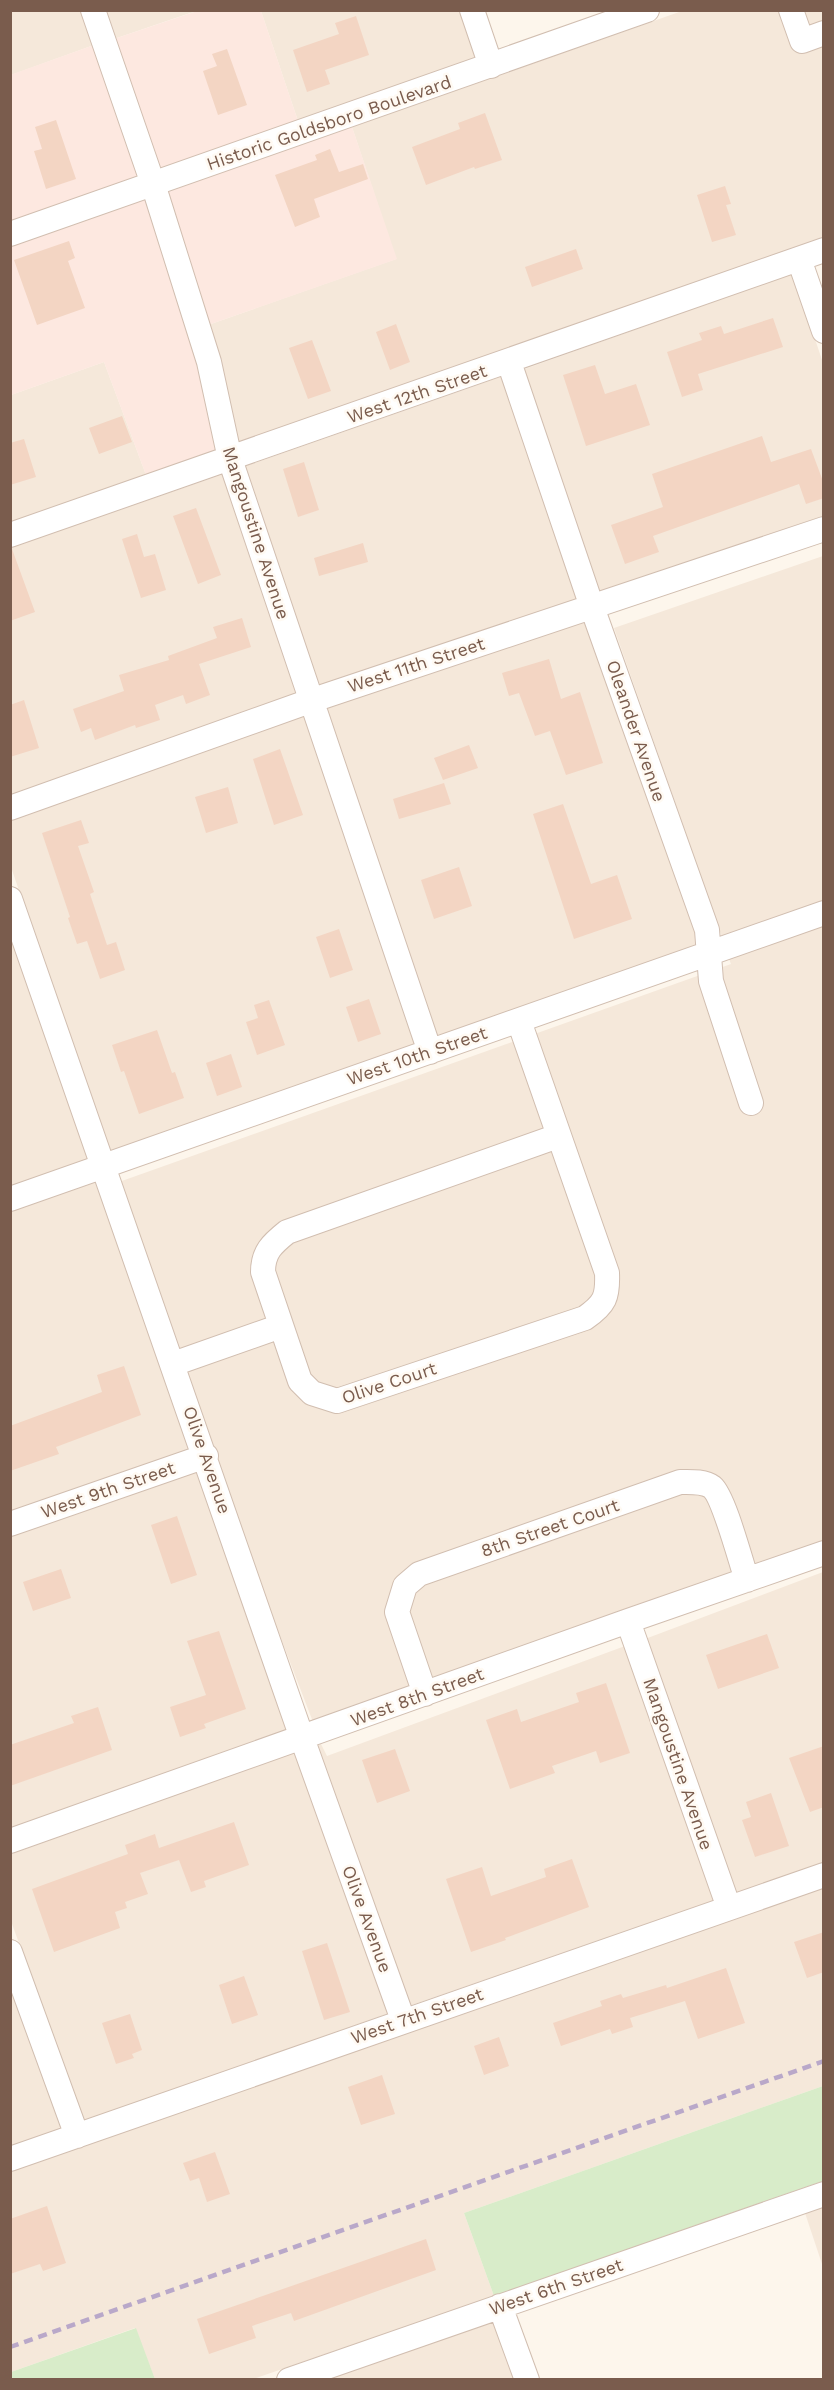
<svg xmlns="http://www.w3.org/2000/svg" width="834" height="2390" font-family="'Work Sans',sans-serif">
  <style>
    .residential { fill: #f5e8da }
    .commercial { fill: #fde8e0 }
    .green { fill: #d8ecc9 }
    .building { fill: #f3d5c3 }
    .lines { fill: none; stroke-linecap: round; stroke-linejoin: round }
    .minor-casing { stroke: #d1beb0; stroke-width: 26 }
    .minor { stroke: #fff; stroke-width: 24 }
    .rail { stroke: #b9a8c9; stroke-width: 4.5; stroke-dasharray: 9 6; stroke-linecap: butt }
    .labels { text-anchor: middle; stroke-width: 5; stroke-linejoin: round; paint-order: stroke }
    .street-label { font-size: 18px; fill: #7a5c4d; stroke: #fffaf3 }
  </style>
  <rect width="100%" height="100%" fill="#fdf6ec"/>
  <!-- residential -->
  <path class="residential" d="M 104,10 L 196,11 L 114,39 Z
    M 10,11 L 82,11 L 94,45 L 11,75 Z
    M 261,11 L 461,11 L 478,59 L 298,121 Z
    M 682,11 L 823,11 L 823,238 L 237,444 L 208,325 L 396,259 L 352,127 Z
    M 793,273 L 823,363 L 823,516 L 599,593 L 522,370 Z
    M 104,362 L 146,475 L 11,522 L 11,395 Z
    M 503,376 L 579,599 L 316,687 L 243,467 Z
    M 224,474 L 296,693 L 11,796 L 11,547 Z
    M 823,556 L 823,901 L 722,937 L 614,628 Z
    M 587,621 L 696,932 L 697,945 L 436,1037 L 323,709 Z
    M 304,715 L 416,1044 L 108,1153 L 11,867 L 10,821 Z
    M 823,926 L 823,1541 L 633,1606 L 313,1722 L 267,1602 L 119,1182 L 731,964 L 729,959 Z
    M 10,931 L 89,1159 L 10,1186 Z
    M 97,1181 L 192,1449 L 10,1512 L 10,1211 Z
    M 200,1471 L 289,1730 L 11,1829 L 10,1537 Z
    M 823,1572 L 823,1863 L 735,1893 L 645,1639 Z
    M 625,1646 L 716,1900 L 409,2006 L 316,1745 L 321,1744 L 327,1756 Z
    M 296,1752 L 390,2013 L 83,2121 L 11,1921 L 11,1854 Z
    M 823,1888 L 823,2086 L 464,2213 L 494,2296 L 253,2379 L 155,2379 L 135,2328 L 11,2372 L 10,2171 Z
    M 10,1982 L 63,2128 L 10,2146 Z
    M 823,2206 L 823,2267 L 805,2213 Z
    M 495,2321 L 516,2380 L 325,2380 Z"/>
  <!-- commercial -->
  <path class="commercial" d="M 197,11 L 261,11 L 298,121 L 159,169 L 114,39 Z
    M 94,45 L 139,176 L 11,222 L 10,75 Z
    M 352,127 L 397,259 L 208,325 L 166,191 Z
    M 147,198 L 199,364 L 218,451 L 146,475 L 104,362 L 11,395 L 10,247 Z"/>
  <!-- green -->
  <path class="green" d="M 823,2086 L 823,2181 L 494,2296 L 464,2213 Z
    M 136,2328 L 155,2379 L 11,2379 L 11,2372 Z"/>
  <!-- building -->
  <path class="building" d="M 356,16 L 369,55 L 325,70 L 330,84 L 307,92 L 293,50 L 339,34 L 335,23 Z
    M 227,49 L 247,105 L 218,115 L 203,71 L 217,66 L 212,54 Z
    M 485,113 L 502,160 L 475,169 L 474,167 L 426,185 L 412,147 L 460,129 L 458,123 Z
    M 56,120 L 76,179 L 46,189 L 34,151 L 42,149 L 35,127 Z
    M 330,149 L 339,172 L 363,164 L 368,179 L 314,199 L 320,217 L 295,227 L 275,175 L 317,160 L 315,155 Z
    M 725,186 L 731,204 L 726,205 L 736,235 L 712,242 L 697,195 Z
    M 69,241 L 75,258 L 68,261 L 85,308 L 37,325 L 14,260 Z
    M 576,249 L 583,269 L 532,287 L 525,267 Z
    M 773,318 L 783,347 L 698,374 L 703,390 L 682,397 L 667,352 L 702,340 L 699,333 L 721,326 L 724,334 Z
    M 396,324 L 410,362 L 390,370 L 376,332 Z
    M 312,340 L 331,391 L 308,399 L 289,348 Z
    M 595,365 L 605,394 L 636,384 L 650,425 L 586,446 L 563,375 Z
    M 122,416 L 132,442 L 99,454 L 89,428 Z
    M 762,436 L 771,462 L 811,449 L 824,484 L 824,498 L 806,504 L 799,484 L 653,536 L 659,552 L 625,564 L 611,525 L 663,507 L 652,474 Z
    M 24,439 L 36,477 L 10,485 L 10,443 Z
    M 304,462 L 319,510 L 298,517 L 283,469 Z
    M 196,508 L 221,575 L 198,584 L 173,516 Z
    M 137,534 L 144,557 L 155,554 L 166,590 L 141,598 L 122,539 Z
    M 363,543 L 368,562 L 319,576 L 314,558 Z
    M 10,549 L 12,549 L 35,612 L 10,621 Z
    M 242,618 L 251,647 L 199,664 L 210,695 L 186,704 L 183,695 L 155,705 L 160,720 L 136,728 L 135,725 L 95,740 L 91,728 L 81,732 L 73,709 L 124,691 L 119,675 L 169,660 L 168,656 L 217,638 L 213,627 Z
    M 549,659 L 561,699 L 580,692 L 603,763 L 566,775 L 550,731 L 535,736 L 519,693 L 509,696 L 502,673 Z
    M 24,700 L 39,748 L 10,757 L 10,705 Z
    M 469,745 L 478,768 L 443,780 L 434,758 Z
    M 280,749 L 303,815 L 274,825 L 253,759 Z
    M 444,783 L 451,804 L 399,819 L 393,799 Z
    M 228,787 L 238,823 L 206,833 L 195,797 Z
    M 563,804 L 591,884 L 617,875 L 632,919 L 574,939 L 533,814 Z
    M 81,820 L 89,843 L 78,846 L 94,892 L 90,894 L 107,945 L 116,942 L 125,970 L 100,979 L 87,941 L 77,944 L 68,918 L 70,917 L 42,833 Z
    M 459,867 L 472,906 L 434,919 L 421,880 Z
    M 339,929 L 353,970 L 330,978 L 316,937 Z
    M 369,999 L 381,1034 L 358,1042 L 346,1007 Z
    M 269,1000 L 285,1045 L 257,1055 L 246,1022 L 258,1018 L 254,1005 Z
    M 157,1030 L 172,1073 L 175,1072 L 184,1098 L 139,1114 L 124,1071 L 121,1072 L 112,1045 Z
    M 231,1054 L 242,1087 L 217,1096 L 206,1063 Z
    M 124,1366 L 141,1415 L 56,1447 L 59,1454 L 10,1471 L 10,1426 L 102,1392 L 97,1375 Z
    M 177,1516 L 197,1575 L 171,1584 L 151,1525 Z
    M 61,1569 L 71,1598 L 33,1611 L 23,1582 Z
    M 219,1631 L 246,1709 L 204,1724 L 206,1728 L 180,1737 L 170,1707 L 206,1695 L 187,1641 Z
    M 767,1634 L 779,1668 L 718,1689 L 706,1655 Z
    M 606,1683 L 630,1753 L 600,1763 L 596,1751 L 552,1766 L 555,1773 L 510,1789 L 486,1720 L 517,1709 L 521,1722 L 579,1702 L 576,1693 Z
    M 98,1707 L 112,1750 L 10,1786 L 10,1745 L 74,1723 L 71,1716 Z
    M 824,1746 L 824,1807 L 810,1812 L 789,1758 Z
    M 395,1749 L 410,1791 L 377,1803 L 362,1760 Z
    M 771,1793 L 789,1846 L 755,1857 L 742,1820 L 751,1817 L 746,1802 Z
    M 234,1822 L 249,1865 L 204,1881 L 206,1887 L 191,1892 L 179,1860 L 140,1873 L 148,1894 L 125,1902 L 127,1908 L 115,1912 L 120,1928 L 54,1952 L 32,1889 L 128,1854 L 125,1845 L 155,1834 L 159,1848 Z
    M 572,1859 L 589,1907 L 505,1938 L 506,1940 L 471,1952 L 446,1879 L 482,1867 L 491,1896 L 546,1877 L 544,1869 Z
    M 824,1932 L 824,1972 L 807,1978 L 794,1942 Z
    M 327,1943 L 350,2012 L 324,2020 L 302,1951 Z
    M 726,1968 L 745,2023 L 698,2039 L 685,2001 L 630,2018 L 633,2027 L 612,2034 L 610,2029 L 561,2046 L 553,2023 L 602,2006 L 600,2001 L 621,1994 L 623,1998 L 666,1985 L 667,1988 Z
    M 244,1976 L 258,2015 L 232,2024 L 219,1985 Z
    M 130,2014 L 142,2050 L 132,2054 L 134,2058 L 116,2064 L 102,2023 Z
    M 499,2037 L 509,2066 L 484,2075 L 474,2046 Z
    M 382,2075 L 395,2114 L 361,2125 L 348,2087 Z
    M 215,2152 L 230,2194 L 207,2202 L 199,2178 L 190,2181 L 183,2163 Z
    M 47,2206 L 66,2263 L 43,2271 L 40,2264 L 10,2274 L 10,2219 Z
    M 426,2239 L 436,2270 L 294,2321 L 291,2313 L 252,2326 L 256,2338 L 209,2354 L 197,2319 Z"/>
  <g class="lines">
    <!-- minor casing -->
    <g class="minor-casing">
      <path id="minor" d="M 93,10 L 153,184 L 209,362 L 230,459 L 430,1052
        M 472,10 L 491,66
        M 791,10 L 802,41 L 824,33
        M 10,234 L 647,10
        M 799,259 L 824,331
        M 509,362 L 592,607 L 707,930 L 711,981 L 751,1103
        M 10,535 L 824,250
        M 10,808 L 310,701 L 824,529
        M 10,899 L 302,1738 L 403,2020
        M 519,1021 L 607,1273 C 608,1297 605,1304 585,1318 L 337,1401 L 312,1393 L 300,1381 L 263,1272 C 263,1252 272,1244 287,1232 L 558,1136
        M 10,1199 L 824,913
        M 173,1364 L 281,1326
        M 10,1524 L 206,1456
        M 628,1621 L 729,1908
        M 425,1694 L 397,1612 L 405,1586 L 419,1574 L 680,1482 C 690,1482 704,1481 712,1487 C 724,1497 741,1563 747,1580
        M 10,1841 L 628,1621 L 824,1553
        M 10,1952 L 77,2136
        M 10,2159 L 824,1875
        M 500,2306 L 527,2380
        M 289,2380 L 824,2194"/>
    </g>
    <!-- minor -->
    <use href="#minor" class="minor"/>
    <!-- rail -->
    <path class="rail" d="M 10,2347 L 824,2061"/>
  </g>
  <g class="labels">
    <!-- street labels -->
    <g class="street-label">
      <text transform="translate(329 123) rotate(-19)" y="6">Historic Goldsboro Boulevard</text>
      <text transform="translate(417 394) rotate(-19)" y="6">West 12th Street</text>
      <text transform="translate(256 533) rotate(72)" y="6">Mangoustine Avenue</text>
      <text transform="translate(416 665) rotate(-18)" y="6">West 11th Street</text>
      <text transform="translate(636 731) rotate(71)" y="6">Oleander Avenue</text>
      <text transform="translate(417 1056) rotate(-19)" y="6">West 10th Street</text>
      <text transform="translate(389 1383) rotate(-18)" y="6">Olive Court</text>
      <text transform="translate(207 1460) rotate(71)" y="6">Olive Avenue</text>
      <text transform="translate(108 1490) rotate(-19)" y="6">West 9th Street</text>
      <text transform="translate(550 1528) rotate(-19)" y="6">8th Street Court</text>
      <text transform="translate(417 1697) rotate(-20)" y="6">West 8th Street</text>
      <text transform="translate(678 1764) rotate(71)" y="6">Mangoustine Avenue</text>
      <text transform="translate(367 1919) rotate(70)" y="6">Olive Avenue</text>
      <text transform="translate(417 2016) rotate(-19)" y="6">West 7th Street</text>
      <text transform="translate(556 2287) rotate(-19)" y="6">West 6th Street</text>
    </g>
  </g>
  <!-- border -->
  <rect width="834" height="2390" fill="none" stroke="#7a5c4d" stroke-width="24"/>
</svg>
